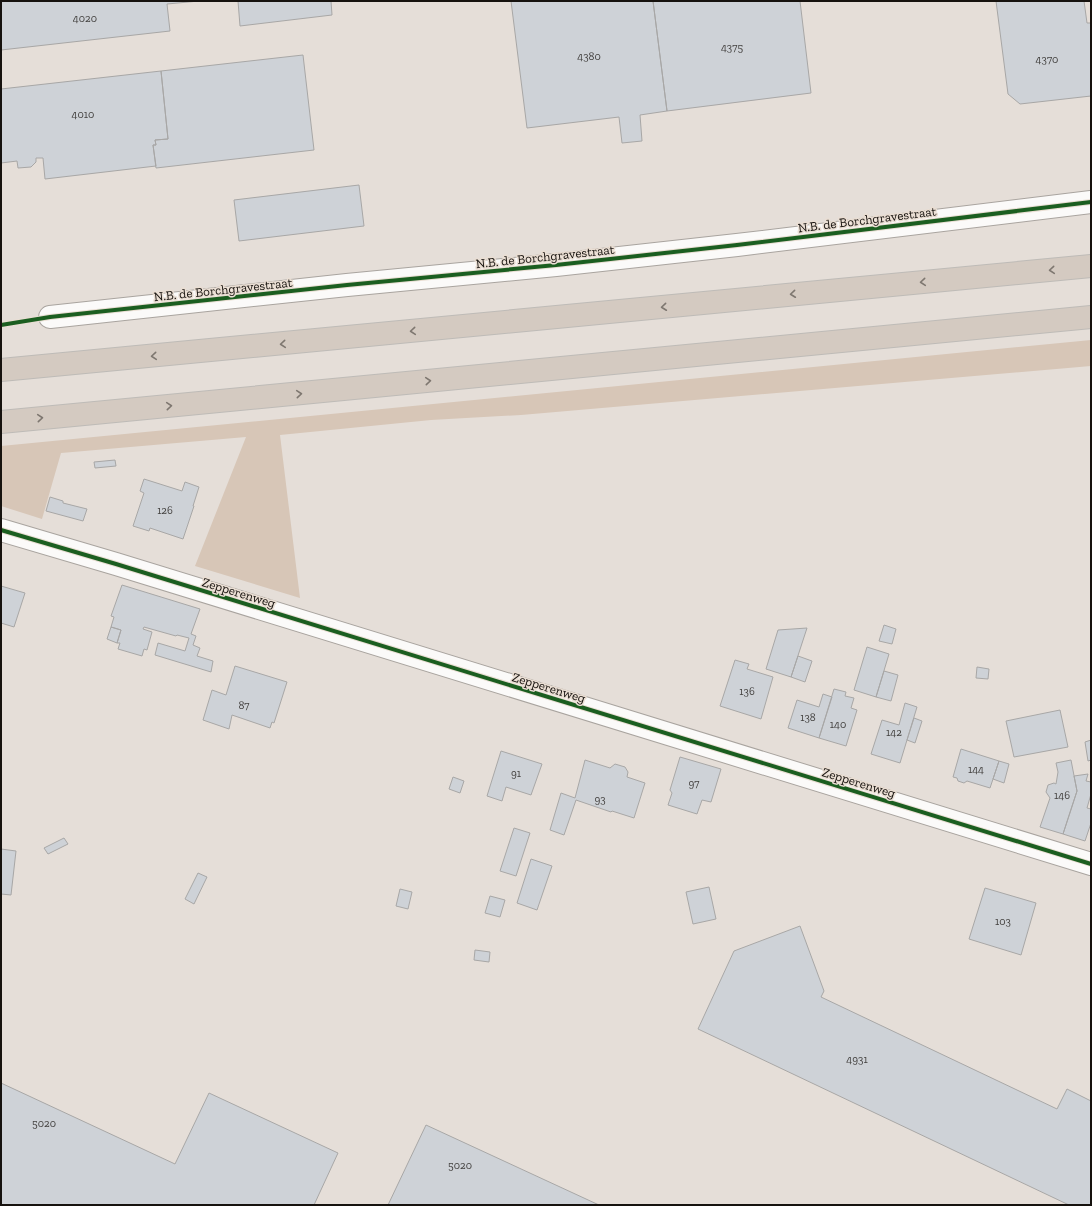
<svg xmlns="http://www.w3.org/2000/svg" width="1092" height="1206" font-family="'Zilla Slab',serif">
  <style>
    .green { fill: #d7c6b7 }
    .building { fill: #ced2d7; stroke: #a8a7a6 }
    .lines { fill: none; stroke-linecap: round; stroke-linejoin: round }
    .minor-casing { stroke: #a9a49f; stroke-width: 24 }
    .highway-casing { stroke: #bebbb7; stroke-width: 24 }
    .minor { stroke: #fbfaf9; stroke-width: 22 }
    .highway { stroke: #d4cac1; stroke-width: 22 }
    .cycleway-casing { stroke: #eaded3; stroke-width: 6 }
    .cycleway { stroke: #1b5e20; stroke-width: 4 }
    .oneway { stroke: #7e7770 }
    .labels { text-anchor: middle; stroke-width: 3; stroke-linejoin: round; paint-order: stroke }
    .number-label { font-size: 11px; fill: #444240 }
    .street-label { font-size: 13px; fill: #16120e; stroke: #eaded3 }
  </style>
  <rect width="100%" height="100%" fill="#e5ded8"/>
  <!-- green -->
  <path class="green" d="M 1091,340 L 1091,366 L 521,415 L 431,420 L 280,435 L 300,598 L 195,566 L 246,437 L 61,453 L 42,519 L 1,506 L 1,446 Z"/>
  <!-- building -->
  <path class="building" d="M 1,1 L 199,1 L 167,4 L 170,31 L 1,50 Z
    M 238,1 L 331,1 L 332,15 L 240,26 Z
    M 511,1 L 653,1 L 667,111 L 640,115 L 642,141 L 622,143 L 619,117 L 527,128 Z
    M 653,1 L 800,1 L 811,93 L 667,111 Z
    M 996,1 L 1084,1 L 1087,23 L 1091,23 L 1091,96 L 1020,104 L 1008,94 Z
    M 303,55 L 314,150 L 156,168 L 153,145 L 156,145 L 155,140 L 168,139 L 161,71 Z
    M 161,71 L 168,139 L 155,140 L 156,145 L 153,145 L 156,166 L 45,179 L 43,158 L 36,158 L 36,162 L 31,167 L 18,168 L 17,161 L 1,163 L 1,89 Z
    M 359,185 L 364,226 L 239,241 L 234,200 Z
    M 115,460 L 116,466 L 95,468 L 94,462 Z
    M 144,479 L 182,491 L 185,482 L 199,487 L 193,506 L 194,506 L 183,539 L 150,528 L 149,531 L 133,526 L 144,493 L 140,491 Z
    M 50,497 L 63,501 L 63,503 L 87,509 L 83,521 L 46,511 Z
    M 122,585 L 200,609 L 191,634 L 196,636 L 193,645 L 200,648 L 197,656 L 213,661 L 211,672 L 155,655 L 158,643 L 185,651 L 189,638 L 177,635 L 176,636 L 144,627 L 143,629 L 152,632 L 147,650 L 144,649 L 142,656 L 118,649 L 120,643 L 117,643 L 121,630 L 111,627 L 114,617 L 111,616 Z
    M 1,586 L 25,593 L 14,627 L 1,623 Z
    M 884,625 L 896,629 L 892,644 L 879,641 Z
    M 111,627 L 121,630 L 117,643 L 107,639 Z
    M 807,628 L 791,677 L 766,669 L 778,630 Z
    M 867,647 L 889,654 L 876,697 L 854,690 Z
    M 798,656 L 812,661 L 805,682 L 791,677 Z
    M 735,660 L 749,664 L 747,669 L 773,677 L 761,719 L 720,706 Z
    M 235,666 L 287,682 L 274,723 L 272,722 L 270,728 L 232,715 L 229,729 L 203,720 L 212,690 L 226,695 Z
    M 977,667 L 989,669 L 988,679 L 976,678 Z
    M 884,671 L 898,675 L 891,701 L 876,697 Z
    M 834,689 L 846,692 L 845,696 L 854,698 L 851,708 L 857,710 L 846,746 L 819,738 Z
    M 823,694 L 832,697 L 819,738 L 788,728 L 797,700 L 819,707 Z
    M 905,703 L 917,707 L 900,763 L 871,754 L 882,720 L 899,725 Z
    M 1060,710 L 1068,747 L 1014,757 L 1006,721 Z
    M 914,718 L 922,721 L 915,743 L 907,740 Z
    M 1091,740 L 1091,760 L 1088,761 L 1085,742 Z
    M 961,749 L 999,761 L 990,788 L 967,781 L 964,783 L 958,781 L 957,778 L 953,777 Z
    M 501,751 L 542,764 L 531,795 L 506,787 L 502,801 L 487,796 Z
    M 680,757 L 721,769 L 711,802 L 702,800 L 697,814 L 668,805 L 672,793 L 670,790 Z
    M 585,760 L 610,768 L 615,764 L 625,767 L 628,772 L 627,777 L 645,783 L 634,818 L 612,811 L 611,812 L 576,800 L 564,835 L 550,830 L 561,793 L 575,798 Z
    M 1071,760 L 1077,791 L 1063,834 L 1040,827 L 1050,798 L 1046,792 L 1048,785 L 1054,783 L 1056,784 L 1058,772 L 1056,763 Z
    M 999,761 L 1009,764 L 1004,783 L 993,779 Z
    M 1088,774 L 1086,781 L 1091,782 L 1091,794 L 1087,808 L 1091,809 L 1091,823 L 1085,841 L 1063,834 L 1077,791 L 1074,776 Z
    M 453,777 L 464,781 L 460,793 L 449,789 Z
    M 514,828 L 530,833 L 516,876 L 500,871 Z
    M 64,838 L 68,844 L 48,854 L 44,848 Z
    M 1,849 L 16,851 L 11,895 L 1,894 Z
    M 531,859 L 552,866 L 537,910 L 517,903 Z
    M 198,873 L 207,877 L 194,904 L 185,899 Z
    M 709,887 L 716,919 L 693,924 L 686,892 Z
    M 985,888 L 1036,903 L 1021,955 L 969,939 Z
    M 400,889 L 412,892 L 408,909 L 396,906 Z
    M 490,896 L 505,900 L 500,917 L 485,913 Z
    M 800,926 L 824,991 L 821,997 L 1057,1109 L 1067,1089 L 1091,1101 L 1091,1205 L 1069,1205 L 698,1029 L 734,951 Z
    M 475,950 L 490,952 L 489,962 L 474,960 Z
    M 1,1083 L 175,1164 L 209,1093 L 338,1153 L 314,1205 L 1,1205 Z
    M 426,1125 L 599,1205 L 388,1205 Z"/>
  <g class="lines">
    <!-- minor casing -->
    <g class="minor-casing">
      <path id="minor" d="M 50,317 L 347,285 L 556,265 L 737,245 L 1091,202
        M 1,530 L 116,564 L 1091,864"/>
    </g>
    <!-- highway casing -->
    <g class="highway-casing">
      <path id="highway" d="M 1,370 L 1091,266
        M 1,422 L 1091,317"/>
    </g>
    <!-- minor -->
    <use href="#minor" class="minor"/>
    <!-- highway -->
    <use href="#highway" class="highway"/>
    <!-- cycleway casing -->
    <g class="cycleway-casing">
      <path id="cycleway" d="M 1,325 L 50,317 L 347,285 L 556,265 L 737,245 L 1091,202
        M 1,530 L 116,564 L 1091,864"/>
    </g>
    <!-- cycleway -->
    <use href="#cycleway" class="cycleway"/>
  </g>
  <!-- one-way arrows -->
  <defs><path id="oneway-chevron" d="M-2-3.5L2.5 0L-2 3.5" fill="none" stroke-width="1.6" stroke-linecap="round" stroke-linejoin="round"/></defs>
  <g class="oneway">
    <use href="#oneway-chevron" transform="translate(1052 270) rotate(175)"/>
    <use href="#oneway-chevron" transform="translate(923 282) rotate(175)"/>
    <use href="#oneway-chevron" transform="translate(793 294) rotate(174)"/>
    <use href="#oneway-chevron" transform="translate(664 307) rotate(174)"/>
    <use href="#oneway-chevron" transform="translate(413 331) rotate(175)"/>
    <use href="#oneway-chevron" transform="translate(283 344) rotate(175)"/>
    <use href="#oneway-chevron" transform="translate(154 356) rotate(175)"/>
    <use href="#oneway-chevron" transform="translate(428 381) rotate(-5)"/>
    <use href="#oneway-chevron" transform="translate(299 394) rotate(-5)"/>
    <use href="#oneway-chevron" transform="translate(169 406) rotate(-5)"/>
    <use href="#oneway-chevron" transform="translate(40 418) rotate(-5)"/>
  </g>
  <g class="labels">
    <!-- number labels -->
    <g class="number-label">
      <text x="85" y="22">4020</text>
      <text x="732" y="51">4375</text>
      <text x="589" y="60">4380</text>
      <text x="1047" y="63">4370</text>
      <text x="83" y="118">4010</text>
      <text x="165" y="514">126</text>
      <text x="747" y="695">136</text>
      <text x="244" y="709">87</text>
      <text x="808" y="721">138</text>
      <text x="838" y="728">140</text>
      <text x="894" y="736">142</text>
      <text x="976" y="773">144</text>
      <text x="516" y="777">91</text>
      <text x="694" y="787">97</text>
      <text x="1062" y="799">146</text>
      <text x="600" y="803">93</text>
      <text x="1003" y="925">103</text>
      <text x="857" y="1063">4931</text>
      <text x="44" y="1127">5020</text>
      <text x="460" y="1169">5020</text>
    </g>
    <!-- street labels -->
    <g class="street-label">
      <text transform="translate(867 219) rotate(-7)" y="5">N.B. de Borchgravestraat</text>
      <text transform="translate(545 256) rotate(-6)" y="5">N.B. de Borchgravestraat</text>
      <text transform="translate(223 289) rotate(-6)" y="5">N.B. de Borchgravestraat</text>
      <text transform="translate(239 592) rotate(17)" y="5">Zepperenweg</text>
      <text transform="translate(549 687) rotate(17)" y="5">Zepperenweg</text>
      <text transform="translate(859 782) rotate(17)" y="5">Zepperenweg</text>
    </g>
  </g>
  <!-- border -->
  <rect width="1092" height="1206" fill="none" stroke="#16120e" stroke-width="4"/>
</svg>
